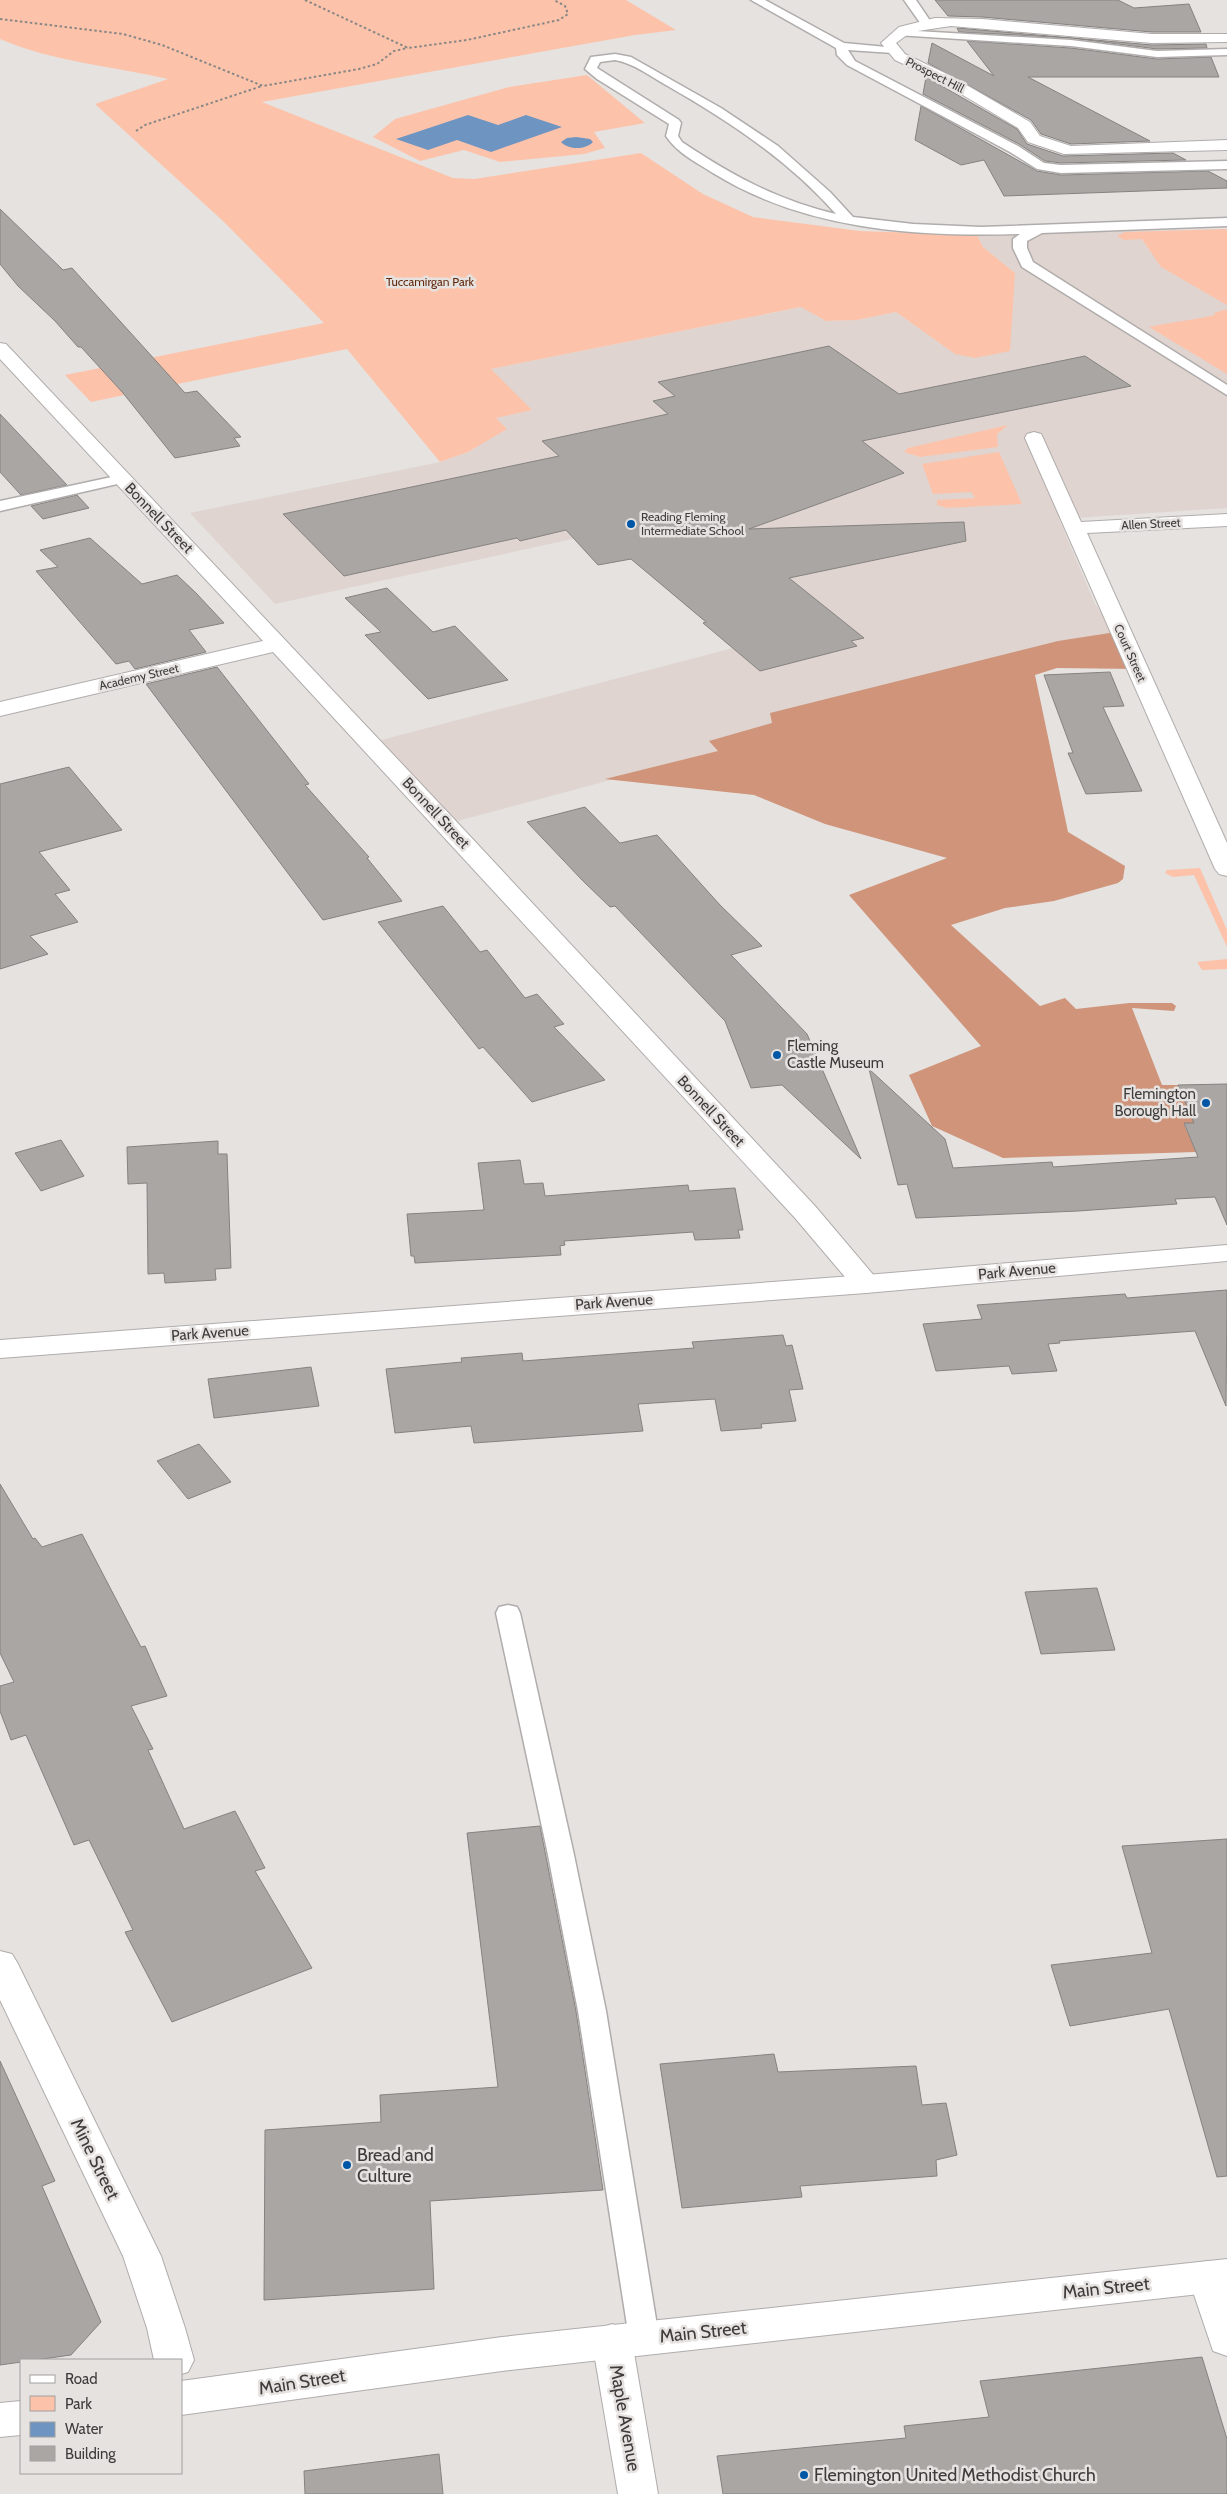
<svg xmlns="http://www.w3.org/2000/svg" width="1227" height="2494" font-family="Cabin,sans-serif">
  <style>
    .built { fill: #dfd4cf }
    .green { fill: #fdc3aa }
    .forest { fill: #cf947a }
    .water { fill: #6e94c2 }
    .building { fill: #a9a6a4; stroke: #858280 }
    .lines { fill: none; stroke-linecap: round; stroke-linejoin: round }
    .service-casing { stroke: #b0acab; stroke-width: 3 }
    .minor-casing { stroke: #b0acab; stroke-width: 2 }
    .tertiary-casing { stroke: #b0acab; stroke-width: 2 }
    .path { stroke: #898786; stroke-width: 2; stroke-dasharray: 2.5 2.5; stroke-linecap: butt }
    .service { fill: #fff; fill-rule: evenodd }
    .minor { fill: #fff; fill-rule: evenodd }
    .tertiary { fill: #fff; fill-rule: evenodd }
    .poi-dot { fill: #0057a5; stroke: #e5e2e0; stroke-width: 2 }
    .labels { text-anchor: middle; stroke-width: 5; stroke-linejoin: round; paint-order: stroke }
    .far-street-label { font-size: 12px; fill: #3d3c3b; stroke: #e5e2e0 }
    .far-park-label { font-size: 12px; fill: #622b10; stroke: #e5e2e0 }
    .far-poi-label { font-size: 12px; fill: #3d3c3b; stroke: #e5e2e0; text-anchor: start }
    .street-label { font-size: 15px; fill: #3d3c3b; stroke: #e5e2e0 }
    .poi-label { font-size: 15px; fill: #3d3c3b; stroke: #e5e2e0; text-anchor: start }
    .near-poi-label { font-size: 18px; fill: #3d3c3b; stroke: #e5e2e0; text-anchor: start }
    .near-street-label { font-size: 18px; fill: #3d3c3b; stroke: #e5e2e0 }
  </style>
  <rect width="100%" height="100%" fill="#e5e2e0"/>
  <!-- built -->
  <path class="built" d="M 1227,229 L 1227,508 L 1059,519 L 1095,604 L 1127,647 L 719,751 L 446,824 L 370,743 L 733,648 L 703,623 L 706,622 L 600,533 L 275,604 L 190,513 L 440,462 L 468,452 L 506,428 L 495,418 L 531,410 L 490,369 L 531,361 L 802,307 L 826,321 L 857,320 L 896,312 L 955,354 L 1015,273 L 983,247 L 977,235 Z"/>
  <!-- green -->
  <path class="green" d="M 0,0 L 626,0 L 676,30 L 635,35 L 262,102 L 453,178 L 474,179 L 641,153 L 703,194 L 753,217 L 860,231 L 977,235 L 983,247 L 1015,273 L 1010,351 L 975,358 L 955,354 L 896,312 L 857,320 L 826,321 L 801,307 L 491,369 L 532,410 L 496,418 L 507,429 L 468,452 L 440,462 L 347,349 L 91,402 L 65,375 L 324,323 L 223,221 L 95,104 L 168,79 C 112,66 53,62 0,39 Z
    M 587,75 L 645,123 L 594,132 L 605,148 L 584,154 L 500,162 L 464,150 L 420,161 L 373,137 L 395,119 L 509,87 Z
    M 1227,229 L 1227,305 L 1161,267 L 1142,239 L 1124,240 L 1117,236 L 1125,232 Z
    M 1227,309 L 1227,374 L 1149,327 C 1172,322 1193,320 1215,315 L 1214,313 Z
    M 1008,425 L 997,434 L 998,447 L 920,457 L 904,452 L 908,448 Z
    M 999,452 L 1022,504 L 947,508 L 937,505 L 937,500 L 975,498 L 971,492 L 933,494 L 922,464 Z
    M 1200,868 L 1227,930 L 1227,947 L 1194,875 L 1173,877 L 1165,873 L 1167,870 Z
    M 1227,959 L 1227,969 L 1202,970 L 1197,962 Z"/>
  <!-- forest -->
  <path class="forest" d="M 1116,632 L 1137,669 L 1057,668 L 1035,675 L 1068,832 L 1125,866 L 1123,879 L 1118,883 L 1054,901 L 1005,908 L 951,925 L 1040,1006 L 1065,998 L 1076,1009 L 1129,1003 L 1172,1003 L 1176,1006 L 1174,1011 L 1132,1008 L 1162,1085 L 1178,1085 L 1194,1123 L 1184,1124 L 1196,1152 L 1003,1158 L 932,1126 L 909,1075 L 981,1046 L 849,895 L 947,858 L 825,824 L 754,795 L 605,779 L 718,751 L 709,741 L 772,723 L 770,713 L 1058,641 Z"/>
  <!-- water -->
  <path class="water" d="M 468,115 L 498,125 L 526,115 L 562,127 L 491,152 L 457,140 L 428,150 L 396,139 Z
    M 576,137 L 590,139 L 593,142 C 585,150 569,150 561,142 L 567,138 Z"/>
  <!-- building -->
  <path class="building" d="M 935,0 L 1118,0 L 1134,8 L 1189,4 L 1201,32 L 1152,32 L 982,17 L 948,16 Z
    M 957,28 L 1152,45 L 1206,44 L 1207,48 L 1157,49 L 1071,38 L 959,32 Z
    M 967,41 L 1071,48 L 1157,59 L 1211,57 L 1219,77 L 1028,77 L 1150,141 L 1071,144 L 1041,134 L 1031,120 L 928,63 L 932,43 L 994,76 Z
    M 926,77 L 1017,129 L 1027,144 L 1063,156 L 1173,153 L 1186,160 L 1061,163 L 1045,161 L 1019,144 L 923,94 Z
    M 921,106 L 1037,171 L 1061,175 L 1208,171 L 1227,181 L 1227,188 L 1004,196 L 984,160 L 961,165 L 915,140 Z
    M 0,209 L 63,270 L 72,268 L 185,393 L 197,391 L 241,437 L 234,438 L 240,446 L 175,458 L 123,393 L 81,347 L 78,347 L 55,321 L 18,286 L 0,264 Z
    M 829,346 L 899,394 L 1085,356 L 1131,386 L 862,441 L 904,473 L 749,529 L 964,522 L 966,541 L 789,578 L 864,638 L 851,641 L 857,646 L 760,671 L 703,623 L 706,622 L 631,559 L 598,565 L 566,530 L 520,541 L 517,538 L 344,576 L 283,514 L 559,456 L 542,441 L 668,414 L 653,401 L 675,396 L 658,382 Z
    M 0,414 L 67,485 L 21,495 L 0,472 Z
    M 77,495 L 89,508 L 43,519 L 31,506 Z
    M 90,538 L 142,584 L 177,575 L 196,593 L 224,623 L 189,630 L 206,652 L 135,669 L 129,661 L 116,664 L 36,571 L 58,567 L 40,550 Z
    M 387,588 L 433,632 L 455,626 L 508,680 L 428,699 L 365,635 L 381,632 L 345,598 Z
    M 217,667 L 309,784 L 305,785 L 369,857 L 367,858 L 402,901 L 323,920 L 146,684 Z
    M 1110,672 L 1124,706 L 1103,707 L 1142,791 L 1086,794 L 1068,753 L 1073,753 L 1044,675 Z
    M 69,767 L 122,830 L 39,852 L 70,890 L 55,894 L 78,922 L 30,936 L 48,954 L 0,969 L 0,784 Z
    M 585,807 L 620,843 L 657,835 L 720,905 L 762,946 L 731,955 L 807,1034 L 861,1159 L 782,1085 L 751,1088 L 725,1021 L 615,906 L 610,907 L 583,881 L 527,822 Z
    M 443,906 L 480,952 L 487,950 L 525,998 L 537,994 L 564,1024 L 554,1027 L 605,1080 L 532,1102 L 483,1047 L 479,1049 L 378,922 Z
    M 869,1069 L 945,1139 L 953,1168 L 1052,1162 L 1053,1167 L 1198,1157 L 1184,1123 L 1194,1123 L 1178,1085 L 1227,1084 L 1227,1225 L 1215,1197 L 1175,1199 L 1177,1204 L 1078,1211 L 916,1218 L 907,1184 L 898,1185 Z
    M 61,1140 L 84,1176 L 41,1191 L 15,1153 Z
    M 218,1141 L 218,1154 L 227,1154 L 231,1268 L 215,1269 L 216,1280 L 165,1283 L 164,1273 L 148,1274 L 147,1183 L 128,1184 L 127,1147 Z
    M 520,1160 L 524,1184 L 543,1183 L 545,1196 L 688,1185 L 689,1191 L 735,1188 L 743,1230 L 738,1230 L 740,1238 L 695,1240 L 693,1232 L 564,1241 L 565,1245 L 560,1246 L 561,1255 L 415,1263 L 414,1256 L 411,1256 L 407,1214 L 484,1210 L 478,1163 Z
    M 1227,1290 L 1226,1406 L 1195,1331 L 1059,1341 L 1060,1343 L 1048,1344 L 1057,1371 L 1012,1374 L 1009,1366 L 936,1371 L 923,1324 L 982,1319 L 977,1305 L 1125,1294 L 1127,1298 Z
    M 783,1335 L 786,1346 L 792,1345 L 803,1389 L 789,1390 L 796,1421 L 761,1424 L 762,1428 L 721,1431 L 715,1399 L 638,1404 L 643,1431 L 474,1443 L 471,1426 L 395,1433 L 386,1369 L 462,1362 L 461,1358 L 522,1353 L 523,1361 L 694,1348 L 692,1342 Z
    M 311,1367 L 319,1406 L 214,1418 L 208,1379 Z
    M 199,1444 L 231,1482 L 188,1499 L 157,1461 Z
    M 0,1484 L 33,1539 L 35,1538 L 42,1547 L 82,1534 L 141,1647 L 145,1646 L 167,1696 L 131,1706 L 153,1749 L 148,1750 L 184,1829 L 235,1811 L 265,1868 L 255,1871 L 312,1968 L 172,2022 L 125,1932 L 133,1930 L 89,1840 L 74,1845 L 26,1735 L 11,1740 L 0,1711 L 0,1686 L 14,1682 L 0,1653 Z
    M 1097,1588 L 1115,1650 L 1041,1654 L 1025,1592 Z
    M 540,1826 L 576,2011 L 603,2190 L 430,2201 L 434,2289 L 264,2300 L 265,2130 L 381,2122 L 380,2095 L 498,2087 L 467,1833 Z
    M 1227,1839 L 1227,2176 L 1217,2177 L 1169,2009 L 1070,2026 L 1051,1965 L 1152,1953 L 1122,1846 Z
    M 774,2054 L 778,2072 L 916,2066 L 922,2105 L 946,2103 L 957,2155 L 936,2160 L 937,2176 L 800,2186 L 802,2197 L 682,2208 L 660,2064 Z
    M 0,2061 L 55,2181 L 42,2186 L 101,2322 L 71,2355 L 0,2365 Z
    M 1202,2357 L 1227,2439 L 1227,2494 L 723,2494 L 717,2456 L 906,2438 L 904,2426 L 989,2417 L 980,2381 Z
    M 439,2454 L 443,2494 L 305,2494 L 304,2471 Z"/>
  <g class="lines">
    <!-- service casing -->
    <g class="service-casing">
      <path id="service" d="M 751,0 L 765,0 L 844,43 L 897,48 L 899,50 L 893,53 L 848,50 L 855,61 L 1018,146 L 1044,163 L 1061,165 L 1227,161 L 1227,169 L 1061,173 L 1037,169 L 1010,152 L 847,65 L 837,55 L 836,48 Z
        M 904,0 L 916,0 L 933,25 L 931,27 L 923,27 Z
        M 900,30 L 1071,40 L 1157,51 L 1227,49 L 1227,55 L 1157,57 L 1071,46 L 896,35 L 896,31 Z
        M 615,54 L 631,57 L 721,108 L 778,146 L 830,192 L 853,217 L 913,224 L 981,227 L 1227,218 L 1227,226 L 1042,233 L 1027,241 L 1027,248 L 1033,262 L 1227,385 L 1227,395 L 1022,267 L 1013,248 L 1013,239 L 1020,234 C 915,237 805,230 713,173 C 696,162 677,153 666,136 L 669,124 L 597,79 L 585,69 L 591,57 ZM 615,60 C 633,63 650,76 666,85 C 729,121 788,160 836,214 C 777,200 733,176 682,142 L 678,136 L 681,123 L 679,120 L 597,68 L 600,62 Z
        M 121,475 L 126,476 L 128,479 L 126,482 L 0,511 L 0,501 Z
        M 508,1605 L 517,1607 L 520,1613 L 574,1855 L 606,2011 L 659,2338 L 655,2347 L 644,2351 L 633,2347 L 629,2338 L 578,2011 L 548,1855 L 496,1613 L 499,1607 Z"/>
    </g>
    <!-- minor casing -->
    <g class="minor-casing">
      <path id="minor" d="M 935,18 L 982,19 L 1152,34 L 1227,34 L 1227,42 L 1152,43 L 951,26 L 911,32 L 896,43 L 905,54 L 951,76 L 1030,122 L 1040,136 L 1071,146 L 1227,140 L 1227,150 L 1064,154 L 1028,142 L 1018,128 L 941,82 L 895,60 L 881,43 L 899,27 Z
        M 0,343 L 6,344 L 454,819 L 815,1206 L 876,1278 L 880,1284 L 876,1290 L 866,1293 L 856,1290 L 795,1218 L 273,652 L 0,716 L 0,702 L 263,641 L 0,359 Z
        M 1034,432 L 1041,434 L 1043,438 L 1081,522 L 1227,514 L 1227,526 L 1087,533 L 1227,843 L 1227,876 L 1219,874 L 1215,869 L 1025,438 L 1027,434 Z
        M 0,1951 L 12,1954 L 18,1964 L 161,2256 L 185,2328 L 194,2360 L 188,2372 L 181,2374 L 181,2360 L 154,2360 L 147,2328 L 123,2256 L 0,2000 Z
        M 1207,2261 L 1221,2266 L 1227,2279 L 1227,2356 L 1213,2351 L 1188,2277 L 1193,2266 Z
        M 612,2324 L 626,2329 L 632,2341 L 658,2494 L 618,2494 L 592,2341 L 598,2329 Z"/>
    </g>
    <!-- tertiary casing -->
    <g class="tertiary-casing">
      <path id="tertiary" d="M 1227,1245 L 1227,1261 L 866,1293 L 0,1358 L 0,1340 L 866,1275 Z
        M 1227,2259 L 1227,2291 L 502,2371 L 181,2415 L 181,2381 L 502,2337 Z
        M 21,2401 L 21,2435 L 0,2437 L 0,2403 Z"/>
    </g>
    <!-- path -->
    <path class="path" d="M 305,0 L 408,48 L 467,40 L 559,20 L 568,14 L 565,6 L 554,0
      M 0,19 L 123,34 L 162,45 L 263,86 L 359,69 L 377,64 L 394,51 L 408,48
      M 136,131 L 145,125 L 262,86"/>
    <!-- service -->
    <use href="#service" class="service"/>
    <!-- minor -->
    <use href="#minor" class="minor"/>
    <!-- tertiary -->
    <use href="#tertiary" class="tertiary"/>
  </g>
  <!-- markers -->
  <g class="poi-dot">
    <circle cx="631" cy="524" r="5"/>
    <circle cx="777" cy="1055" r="5"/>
    <circle cx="1206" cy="1103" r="5"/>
    <circle cx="347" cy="2165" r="5"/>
    <circle cx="804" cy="2475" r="5"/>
  </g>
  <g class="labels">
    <!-- far-street labels -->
    <g class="far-street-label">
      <text transform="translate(935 75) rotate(27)" y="4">Prospect Hill</text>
      <text transform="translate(1151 524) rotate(-3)" y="4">Allen Street</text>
      <text transform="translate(1130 653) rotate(66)" y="4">Court Street</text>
      <text transform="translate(139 677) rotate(-13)" y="4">Academy Street</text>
    </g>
    <!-- far-park labels -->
    <g class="far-park-label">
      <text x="430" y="286">Tuccamirgan Park</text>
    </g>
    <!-- far-poi labels -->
    <g class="far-poi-label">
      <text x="641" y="521">Reading Fleming<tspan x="641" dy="14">Intermediate School</tspan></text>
    </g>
    <!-- street labels -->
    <g class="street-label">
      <text transform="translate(159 518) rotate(46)" y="5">Bonnell Street</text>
      <text transform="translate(436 813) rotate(47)" y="5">Bonnell Street</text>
      <text transform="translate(711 1111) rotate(47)" y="5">Bonnell Street</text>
      <text transform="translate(1017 1271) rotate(-5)" y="5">Park Avenue</text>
      <text transform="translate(614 1302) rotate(-4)" y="5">Park Avenue</text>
      <text transform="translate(210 1333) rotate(-4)" y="5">Park Avenue</text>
    </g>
    <!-- poi labels -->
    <g class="poi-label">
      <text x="787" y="1051">Fleming<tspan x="787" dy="17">Castle Museum</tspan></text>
      <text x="1196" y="1099" text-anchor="end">Flemington<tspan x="1196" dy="17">Borough Hall</tspan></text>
    </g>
    <!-- near-poi labels -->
    <g class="near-poi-label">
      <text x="357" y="2161">Bread and<tspan x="357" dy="21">Culture</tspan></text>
      <text x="814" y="2481">Flemington United Methodist Church</text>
    </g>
    <!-- near-street labels -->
    <g class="near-street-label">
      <text transform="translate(95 2159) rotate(64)" y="6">Mine Street</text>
      <text transform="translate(1106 2288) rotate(-6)" y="6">Main Street</text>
      <text transform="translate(703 2332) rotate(-6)" y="6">Main Street</text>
      <text transform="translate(302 2382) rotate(-9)" y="6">Main Street</text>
      <text transform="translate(625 2418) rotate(80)" y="6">Maple Avenue</text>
    </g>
  </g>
  <!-- legend -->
  <rect x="20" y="2359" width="162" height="115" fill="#e5e2e0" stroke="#a2a09e"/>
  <rect x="30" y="2375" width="25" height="8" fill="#ffffff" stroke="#a2a09e"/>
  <text x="65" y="2384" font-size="15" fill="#3d3c3b">Road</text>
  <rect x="30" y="2396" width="25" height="15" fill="#fdc3aa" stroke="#a2a09e"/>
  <text x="65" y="2409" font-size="15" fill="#3d3c3b">Park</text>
  <rect x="30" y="2422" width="25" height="15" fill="#6e94c2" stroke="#a2a09e"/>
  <text x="65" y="2434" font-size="15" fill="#3d3c3b">Water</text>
  <rect x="30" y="2446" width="25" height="15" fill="#a9a6a4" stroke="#a2a09e"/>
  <text x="65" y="2459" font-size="15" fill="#3d3c3b">Building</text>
</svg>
